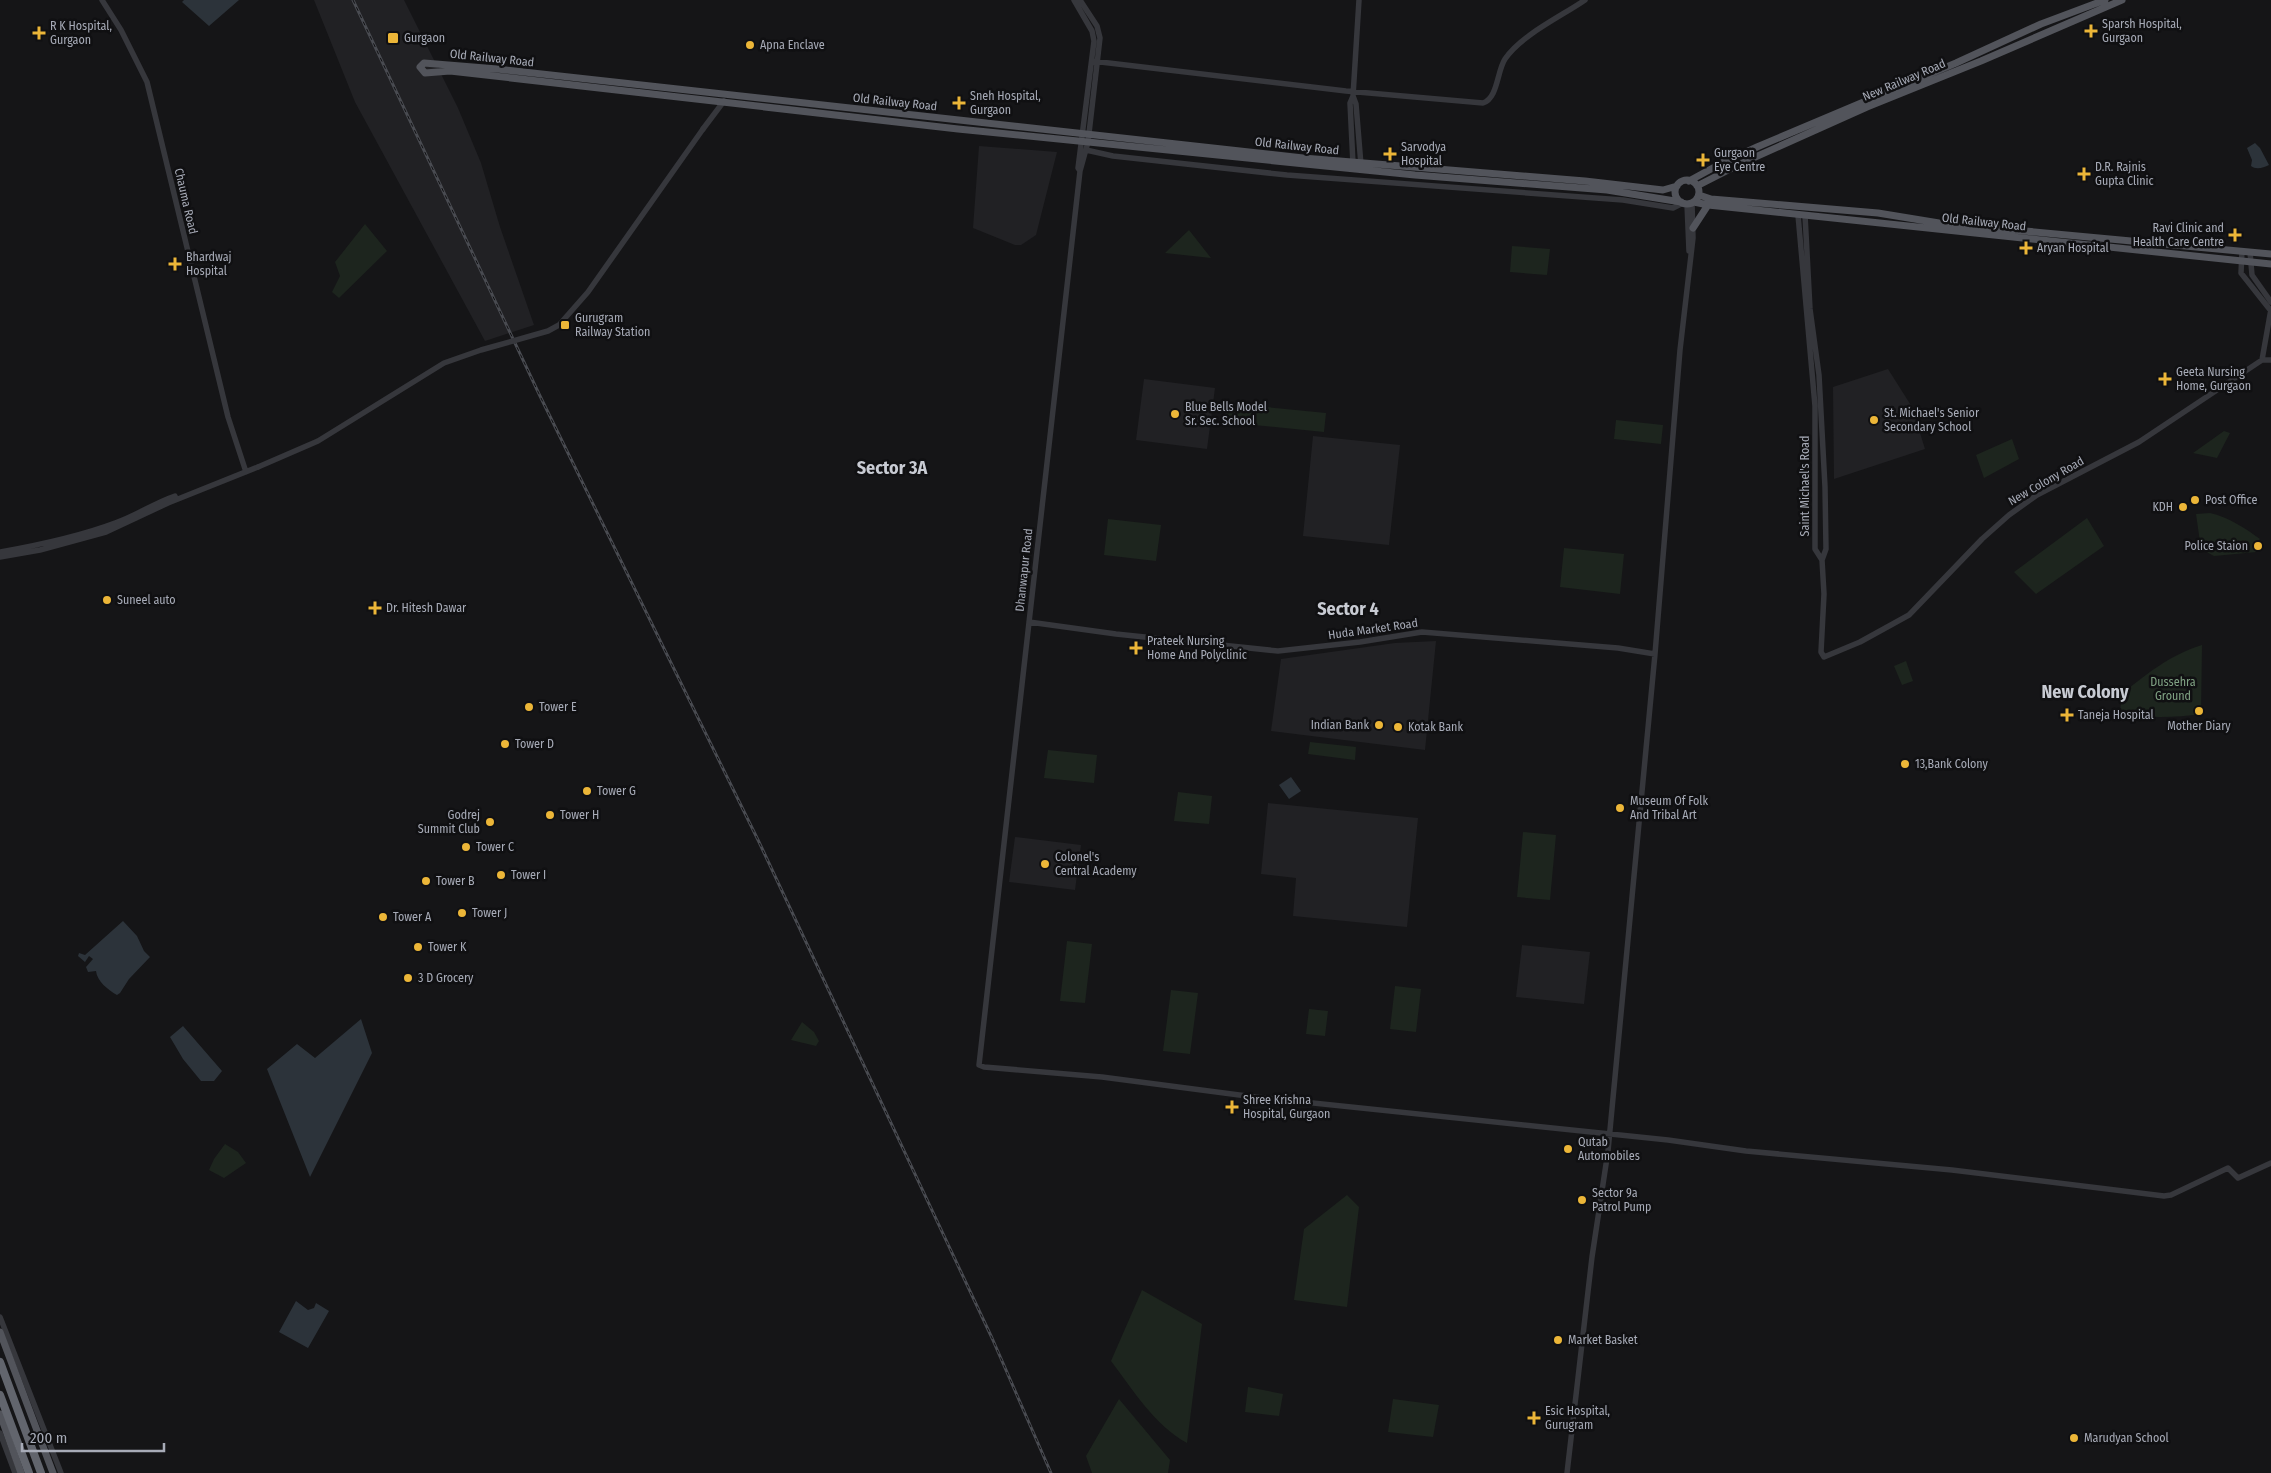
<svg xmlns="http://www.w3.org/2000/svg" width="2271" height="1473" font-family="'Fira Sans Condensed',sans-serif">
  <style>
    .built { fill: #212124 }
    .green { fill: #1d251e }
    .water { fill: #2c333a }
    .lines { fill: none; stroke-linecap: round; stroke-linejoin: round }
    .minor { stroke: #36373c; stroke-width: 5.5 }
    .major { stroke: #52545b; stroke-width: 7 }
    .highway { stroke: #62656d; stroke-width: 8 }
    .rail-casing { stroke: #494b51; stroke-width: 3 }
    .rail { stroke: #101012; stroke-width: 1; stroke-dasharray: 4; stroke-linecap: butt }
    .minor-bridge { stroke: #36373c; stroke-width: 5.5 }
    .poi-dot { fill: #ecb638; stroke: #101012; stroke-width: 2 }
    .labels { text-anchor: middle; stroke-width: 5; stroke-linejoin: round; paint-order: stroke }
    .poi-label { font-size: 12px; fill: #a7abb7; stroke: #101012; text-anchor: start }
    .street-label { font-size: 12px; fill: #a7abb7; stroke: #101012 }
    .park-label { font-size: 12px; fill: #7fa182; stroke: #101012 }
    .district-label { font-size: 18px; font-weight: bold; fill: #c8cbd3; stroke: #101012 }
  </style>
  <rect width="100%" height="100%" fill="#151517"/>
  <!-- built -->
  <path class="built" d="M 314,0 L 404,0 L 458,108 L 481,163 L 500,227 L 534,325 L 485,341 L 355,102 Z
    M 979,146 L 1057,152 L 1036,235 L 1021,245 L 1015,245 L 973,228 Z
    M 1888,369 L 1912,407 L 1925,449 L 1834,479 L 1833,387 Z
    M 1144,379 L 1215,388 L 1207,449 L 1136,440 Z
    M 1313,436 L 1400,445 L 1389,545 L 1303,536 Z
    M 1436,641 L 1425,750 L 1271,731 L 1281,659 L 1395,643 Z
    M 1268,803 L 1418,818 L 1407,927 L 1293,916 L 1296,878 L 1261,874 Z
    M 1015,837 L 1081,845 L 1075,890 L 1009,882 Z
    M 1522,945 L 1590,952 L 1584,1004 L 1516,997 Z"/>
  <!-- green -->
  <path class="green" d="M 365,224 L 387,251 L 339,298 L 332,292 L 340,276 L 335,262 Z
    M 1189,230 L 1211,258 L 1165,253 Z
    M 1512,246 L 1550,249 L 1547,275 L 1510,272 Z
    M 1226,403 L 1326,413 L 1324,432 L 1224,422 Z
    M 1616,420 L 1663,425 L 1661,444 L 1614,439 Z
    M 2224,431 L 2230,433 L 2217,458 L 2193,453 Z
    M 2012,439 L 2019,459 L 1984,478 L 1976,455 Z
    M 2210,513 C 2228,517 2245,528 2260,539 L 2255,544 L 2256,552 L 2214,556 L 2201,549 L 2196,514 Z
    M 2087,518 L 2104,546 L 2036,594 L 2014,572 Z
    M 1108,519 L 1161,525 L 1156,561 L 1104,555 Z
    M 1564,548 L 1624,554 L 1620,594 L 1560,587 Z
    M 2202,645 L 2201,714 C 2175,718 2147,718 2120,714 L 2121,701 L 2118,697 C 2144,676 2169,655 2202,645 Z
    M 1906,661 L 1913,681 L 1902,685 L 1894,666 Z
    M 1310,742 L 1356,747 L 1355,760 L 1308,754 Z
    M 1048,750 L 1097,755 L 1094,783 L 1044,778 Z
    M 1178,792 L 1212,796 L 1209,824 L 1174,821 Z
    M 1523,832 L 1556,835 L 1550,900 L 1517,897 Z
    M 1067,941 L 1092,944 L 1085,1003 L 1060,1001 Z
    M 1395,986 L 1421,989 L 1416,1032 L 1390,1029 Z
    M 1171,990 L 1198,993 L 1190,1054 L 1163,1051 Z
    M 1309,1009 L 1328,1011 L 1325,1036 L 1306,1034 Z
    M 802,1022 L 814,1032 L 819,1041 L 816,1046 L 791,1040 Z
    M 225,1144 L 238,1152 L 246,1163 L 224,1178 L 209,1170 L 214,1159 Z
    M 1347,1195 L 1359,1207 L 1347,1307 L 1294,1300 L 1304,1229 Z
    M 1142,1290 L 1202,1324 L 1187,1443 C 1154,1425 1134,1391 1111,1361 Z
    M 1248,1387 L 1283,1394 L 1279,1416 L 1245,1412 Z
    M 1119,1399 L 1170,1460 L 1168,1473 L 1092,1473 L 1086,1456 Z
    M 1393,1399 L 1439,1405 L 1433,1437 L 1388,1432 Z"/>
  <!-- water -->
  <path class="water" d="M 184,0 L 239,0 L 209,26 L 182,2 Z
    M 2255,143 L 2260,148 L 2269,165 C 2263,168 2256,170 2251,166 L 2252,160 L 2247,148 Z
    M 1291,777 L 1301,791 L 1289,799 L 1279,785 Z
    M 123,921 L 137,936 L 144,951 L 150,957 L 129,979 L 120,993 L 117,995 C 108,990 97,981 96,971 L 88,972 L 86,967 L 93,959 L 89,956 L 85,962 L 78,956 L 79,953 L 85,955 Z
    M 361,1019 L 372,1053 L 310,1177 L 267,1069 L 297,1044 L 315,1058 Z
    M 183,1026 L 222,1071 L 214,1081 L 201,1081 L 183,1059 L 170,1037 Z
    M 296,1301 L 308,1310 L 314,1308 L 316,1303 L 329,1311 L 308,1348 L 279,1332 Z"/>
  <g class="lines">
    <!-- minor -->
    <path class="minor" d="M 102,0 L 121,30 L 147,82 L 228,417 L 246,472
      M 1074,0 L 1092,31 L 1094,41 L 1078,168 L 1080,171 L 979,1065 L 984,1067 L 1102,1077 L 1247,1096 L 1668,1140 L 1746,1151 L 1952,1170 L 2164,1196 L 2171,1195 L 2228,1168 L 2238,1178 L 2271,1163
      M 1092,61 L 1346,91 L 1483,103 C 1498,98 1497,71 1505,59 C 1521,35 1562,16 1585,0
      M 1353,96 L 1356,104 L 1361,165
      M 703,129 L 724,101
      M 1086,150 L 1113,156 L 1287,175 L 1623,200 L 1673,208 L 1683,203
      M 1353,164 L 1350,103 L 1353,96 L 1359,0
      M 1080,171 L 1088,142 L 1100,38 L 1097,26 L 1080,0
      M 1687,204 L 1689,251
      M 1798,215 L 1815,406 L 1815,549 L 1822,560
      M 1805,215 L 1810,309 L 1819,375 L 1825,487 L 1826,549 L 1822,560 L 1824,594 L 1821,652 L 1824,657 L 1860,642 L 1909,615 L 1982,539 L 2009,515 L 2037,495 L 2139,442 L 2262,360 L 2271,360
      M 2242,251 L 2241,273 L 2271,311
      M 2250,252 L 2252,275 L 2271,302
      M 2262,360 L 2271,309
      M 0,552 C 39,545 78,537 115,523 C 136,516 154,503 175,496
      M 0,557 L 40,550 L 106,532 L 168,503 L 258,467
      M 1029,622 L 1116,634 L 1278,651 L 1360,642 L 1422,632 L 1618,648 L 1655,654
      M 0,1317 L 61,1473
      M 0,1433 L 15,1473
      M 1567,1473 L 1592,1257 L 1608,1151 L 1655,654 L 1680,350 L 1693,238 L 1692,203"/>
    <!-- major -->
    <path class="major" d="M1675 192a12 12 0 1 1 24 0a12 12 0 1 1-24 0Z
      M 1689,181 L 1722,163 L 1757,147 L 1956,63 L 2041,24 L 2105,0
      M 1677,186 L 1663,190 L 1585,181 L 1303,158 L 497,69 L 424,63 L 420,67 L 425,73 L 450,71 L 958,129 L 1415,175 L 1607,190 L 1681,202
      M 1697,186 L 1742,163 L 1867,107 L 1981,61 L 2122,0
      M 1699,195 L 1711,199 L 1878,213 L 1939,223 L 2271,254
      M 1694,202 L 1708,205 L 2271,264
      M 1693,228 L 1708,205
      M 0,1332 L 53,1473
      M 0,1414 L 21,1473"/>
    <!-- highway -->
    <path class="highway" d="M 0,1362 L 41,1473
      M 0,1395 L 29,1473"/>
    <!-- rail casing -->
    <g class="rail-casing">
      <path id="rail" d="M 353,0 L 540,396 L 759,842 L 992,1338 L 1051,1473"/>
    </g>
    <!-- rail -->
    <use href="#rail" class="rail"/>
    <!-- minor-bridge -->
    <path class="minor-bridge" d="M 258,467 L 318,441 L 444,363 L 481,350 L 548,331 L 559,325 L 588,292 L 703,129"/>
  </g>
  <!-- markers -->
  <g class="poi-dot">
    <path d="M2088.5 23.5h5v5h5v5h-5v5h-5v-5h-5v-5h5z"/>
    <path d="M36.5 25.5h5v5h5v5h-5v5h-5v-5h-5v-5h5z"/>
    <rect x="387" y="32" width="12" height="12" rx="2.5"/>
    <circle cx="750" cy="45" r="5"/>
    <path d="M956.5 95.5h5v5h5v5h-5v5h-5v-5h-5v-5h5z"/>
    <path d="M1387.5 146.5h5v5h5v5h-5v5h-5v-5h-5v-5h5z"/>
    <path d="M1700.5 152.5h5v5h5v5h-5v5h-5v-5h-5v-5h5z"/>
    <path d="M2081.5 166.5h5v5h5v5h-5v5h-5v-5h-5v-5h5z"/>
    <path d="M2232.5 227.5h5v5h5v5h-5v5h-5v-5h-5v-5h5z"/>
    <path d="M2023.5 240.5h5v5h5v5h-5v5h-5v-5h-5v-5h5z"/>
    <path d="M172.5 256.5h5v5h5v5h-5v5h-5v-5h-5v-5h5z"/>
    <rect x="560" y="320" width="10" height="10" rx="2.5"/>
    <path d="M2162.5 371.5h5v5h5v5h-5v5h-5v-5h-5v-5h5z"/>
    <circle cx="1175" cy="414" r="5"/>
    <circle cx="1874" cy="420" r="5"/>
    <circle cx="2195" cy="500" r="5"/>
    <circle cx="2183" cy="507" r="5"/>
    <circle cx="2258" cy="546" r="5"/>
    <circle cx="107" cy="600" r="5"/>
    <path d="M372.5 600.5h5v5h5v5h-5v5h-5v-5h-5v-5h5z"/>
    <path d="M1133.5 640.5h5v5h5v5h-5v5h-5v-5h-5v-5h5z"/>
    <circle cx="529" cy="707" r="5"/>
    <circle cx="2199" cy="711" r="5"/>
    <path d="M2064.5 707.5h5v5h5v5h-5v5h-5v-5h-5v-5h5z"/>
    <circle cx="1379" cy="725" r="5"/>
    <circle cx="1398" cy="727" r="5"/>
    <circle cx="505" cy="744" r="5"/>
    <circle cx="1905" cy="764" r="5"/>
    <circle cx="587" cy="791" r="5"/>
    <circle cx="1620" cy="808" r="5"/>
    <circle cx="550" cy="815" r="5"/>
    <circle cx="490" cy="822" r="5"/>
    <circle cx="466" cy="847" r="5"/>
    <circle cx="1045" cy="864" r="5"/>
    <circle cx="501" cy="875" r="5"/>
    <circle cx="426" cy="881" r="5"/>
    <circle cx="462" cy="913" r="5"/>
    <circle cx="383" cy="917" r="5"/>
    <circle cx="418" cy="947" r="5"/>
    <circle cx="408" cy="978" r="5"/>
    <path d="M1229.5 1099.5h5v5h5v5h-5v5h-5v-5h-5v-5h5z"/>
    <circle cx="1568" cy="1149" r="5"/>
    <circle cx="1582" cy="1200" r="5"/>
    <circle cx="1558" cy="1340" r="5"/>
    <path d="M1531.5 1410.5h5v5h5v5h-5v5h-5v-5h-5v-5h5z"/>
    <circle cx="2074" cy="1438" r="5"/>
  </g>
  <g class="labels">
    <!-- poi labels -->
    <g class="poi-label">
      <text x="2102" y="28">Sparsh Hospital,<tspan x="2102" dy="14">Gurgaon</tspan></text>
      <text x="50" y="30">R K Hospital,<tspan x="50" dy="14">Gurgaon</tspan></text>
      <text x="404" y="42">Gurgaon</text>
      <text x="760" y="49">Apna Enclave</text>
      <text x="970" y="100">Sneh Hospital,<tspan x="970" dy="14">Gurgaon</tspan></text>
      <text x="1401" y="151">Sarvodya<tspan x="1401" dy="14">Hospital</tspan></text>
      <text x="1714" y="157">Gurgaon<tspan x="1714" dy="14">Eye Centre</tspan></text>
      <text x="2095" y="171">D.R. Rajnis<tspan x="2095" dy="14">Gupta Clinic</tspan></text>
      <text x="2224" y="232" text-anchor="end">Ravi Clinic and<tspan x="2224" dy="14">Health Care Centre</tspan></text>
      <text x="2037" y="252">Aryan Hospital</text>
      <text x="186" y="261">Bhardwaj<tspan x="186" dy="14">Hospital</tspan></text>
      <text x="575" y="322">Gurugram<tspan x="575" dy="14">Railway Station</tspan></text>
      <text x="2176" y="376">Geeta Nursing<tspan x="2176" dy="14">Home, Gurgaon</tspan></text>
      <text x="1185" y="411">Blue Bells Model<tspan x="1185" dy="14">Sr. Sec. School</tspan></text>
      <text x="1884" y="417">St. Michael's Senior<tspan x="1884" dy="14">Secondary School</tspan></text>
      <text x="2205" y="504">Post Office</text>
      <text x="2173" y="511" text-anchor="end">KDH</text>
      <text x="2248" y="550" text-anchor="end">Police Staion</text>
      <text x="117" y="604">Suneel auto</text>
      <text x="386" y="612">Dr. Hitesh Dawar</text>
      <text x="1147" y="645">Prateek Nursing<tspan x="1147" dy="14">Home And Polyclinic</tspan></text>
      <text x="539" y="711">Tower E</text>
      <text x="2078" y="719">Taneja Hospital</text>
      <text x="1369" y="729" text-anchor="end">Indian Bank</text>
      <text x="2199" y="730" text-anchor="middle">Mother Diary</text>
      <text x="1408" y="731">Kotak Bank</text>
      <text x="515" y="748">Tower D</text>
      <text x="1915" y="768">13,Bank Colony</text>
      <text x="597" y="795">Tower G</text>
      <text x="1630" y="805">Museum Of Folk<tspan x="1630" dy="14">And Tribal Art</tspan></text>
      <text x="480" y="819" text-anchor="end">Godrej<tspan x="480" dy="14">Summit Club</tspan></text>
      <text x="560" y="819">Tower H</text>
      <text x="476" y="851">Tower C</text>
      <text x="1055" y="861">Colonel's<tspan x="1055" dy="14">Central Academy</tspan></text>
      <text x="511" y="879">Tower I</text>
      <text x="436" y="885">Tower B</text>
      <text x="472" y="917">Tower J</text>
      <text x="393" y="921">Tower A</text>
      <text x="428" y="951">Tower K</text>
      <text x="418" y="982">3 D Grocery</text>
      <text x="1243" y="1104">Shree Krishna<tspan x="1243" dy="14">Hospital, Gurgaon</tspan></text>
      <text x="1578" y="1146">Qutab<tspan x="1578" dy="14">Automobiles</tspan></text>
      <text x="1592" y="1197">Sector 9a<tspan x="1592" dy="14">Patrol Pump</tspan></text>
      <text x="1568" y="1344">Market Basket</text>
      <text x="1545" y="1415">Esic Hospital,<tspan x="1545" dy="14">Gurugram</tspan></text>
      <text x="2084" y="1442">Marudyan School</text>
    </g>
    <!-- street labels -->
    <g class="street-label">
      <text transform="translate(492 58) rotate(6)" y="4">Old Railway Road</text>
      <text transform="translate(1904 80) rotate(-23)" y="4">New Railway Road</text>
      <text transform="translate(895 102) rotate(6)" y="4">Old Railway Road</text>
      <text transform="translate(1297 146) rotate(6)" y="4">Old Railway Road</text>
      <text transform="translate(186 201) rotate(77)" y="4">Chauma Road</text>
      <text transform="translate(1984 222) rotate(6)" y="4">Old Railway Road</text>
      <text transform="translate(2046 481) rotate(-30)" y="4">New Colony Road</text>
      <text transform="translate(1805 486) rotate(-90)" y="4">Saint Michael's Road</text>
      <text transform="translate(1024 570) rotate(-84)" y="4">Dhanwapur Road</text>
      <text transform="translate(1373 629) rotate(-8)" y="4">Huda Market Road</text>
    </g>
    <!-- park labels -->
    <g class="park-label">
      <text x="2173" y="686">Dussehra<tspan x="2173" dy="14">Ground</tspan></text>
    </g>
    <!-- district labels -->
    <g class="district-label">
      <text x="892" y="474">Sector 3A</text>
      <text x="1348" y="615">Sector 4</text>
      <text x="2085" y="698">New Colony</text>
    </g>
  </g>
  <!-- scale -->
  <path d="M22 1443v8h142v-8" fill="none" stroke="#a7abb7" stroke-width="2.5"/>
  <text x="30" y="1443" font-size="15" fill="#a7abb7" stroke="#101012" stroke-width="4" paint-order="stroke">200 m</text>
</svg>
